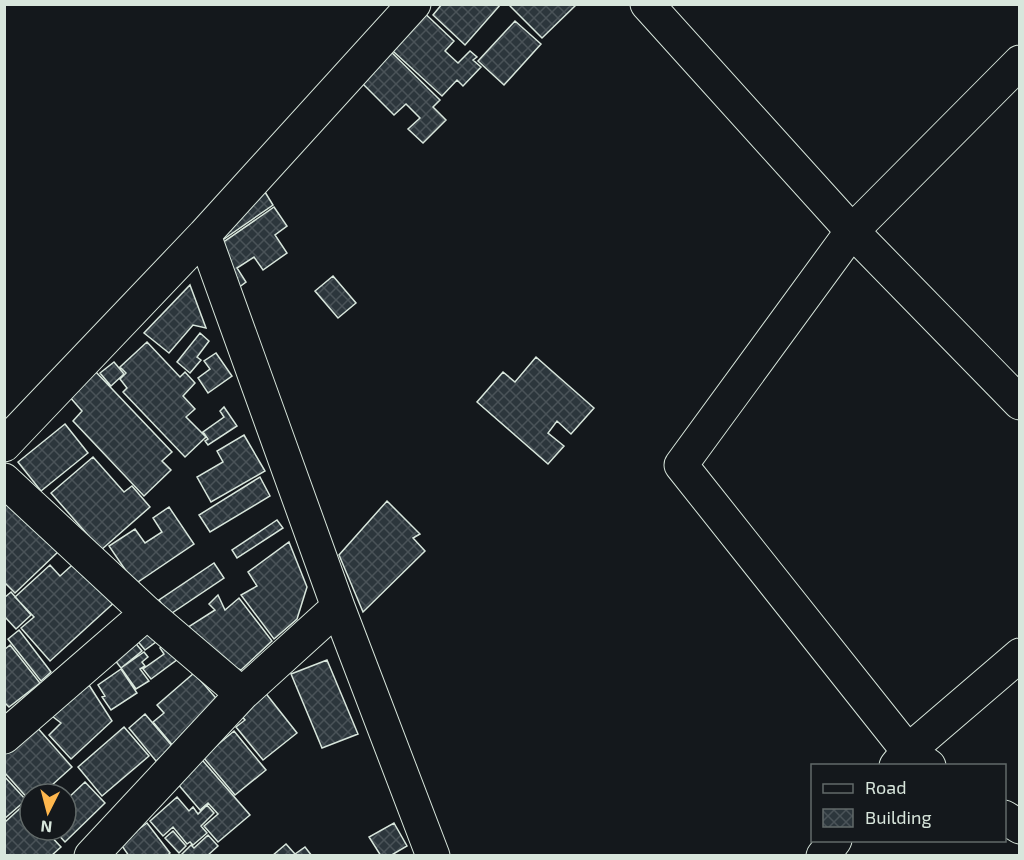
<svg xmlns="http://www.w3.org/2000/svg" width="1024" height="860" font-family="'Exo 2',sans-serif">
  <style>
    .building { fill: url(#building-cross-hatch); stroke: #d8e6dc; stroke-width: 1.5 }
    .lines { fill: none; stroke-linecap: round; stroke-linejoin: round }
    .street-casing { stroke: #d8e6dc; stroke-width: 35 }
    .street { stroke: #14181c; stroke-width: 33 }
  </style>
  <defs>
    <pattern id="building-cross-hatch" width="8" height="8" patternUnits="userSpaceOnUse" patternTransform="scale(1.5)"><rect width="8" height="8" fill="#2c363c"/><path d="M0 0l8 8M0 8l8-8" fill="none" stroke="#4a5358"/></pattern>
  </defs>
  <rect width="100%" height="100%" fill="#14181c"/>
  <!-- building -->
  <path class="building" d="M 442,4 L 501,4 L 465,45 L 433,15 Z
    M 508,4 L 577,4 L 542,38 Z
    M 417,6 L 454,41 L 445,51 L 458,63 L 470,51 L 477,57 L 473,60 L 481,67 L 463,86 L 457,80 L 442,96 L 383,42 Z
    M 515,21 L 541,44 L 504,85 L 478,61 Z
    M 382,43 L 440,100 L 433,107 L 446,120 L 423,143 L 408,129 L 420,118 L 406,104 L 394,115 L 355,76 Z
    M 265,192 L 273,205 L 224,239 L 215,226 Z
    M 274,207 L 287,226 L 275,235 L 287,253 L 263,270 L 254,257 L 237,268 L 246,282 L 238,288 L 212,250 Z
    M 333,276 L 356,303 L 338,318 L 315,291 Z
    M 190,285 L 206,328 L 193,325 L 169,353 L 144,333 Z
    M 200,333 L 209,341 L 197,357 L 201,360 L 190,373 L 177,362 Z
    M 147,342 L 180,377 L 185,372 L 195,383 L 183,396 L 195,409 L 186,417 L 206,437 L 185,457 L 123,392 L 127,388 L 120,379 L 126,373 L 120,367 Z
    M 216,353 L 232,376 L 208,393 L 198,378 L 210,369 L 204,361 Z
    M 536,357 L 594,408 L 571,434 L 557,421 L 548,433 L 564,446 L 548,464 L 477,402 L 503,372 L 515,382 Z
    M 114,362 L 124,374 L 111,386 L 100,373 Z
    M 95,371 L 172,452 L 162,461 L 171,470 L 144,496 L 73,421 L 82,411 L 69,396 Z
    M 224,407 L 237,426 L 208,445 L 205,441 L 208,439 L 203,432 L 224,417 L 220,411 Z
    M 65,424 L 88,453 L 41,491 L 18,462 Z
    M 244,435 L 265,471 L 211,502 L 197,477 L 223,462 L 217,451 Z
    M 93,457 L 124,492 L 132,486 L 150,507 L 101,550 L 51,493 Z
    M 260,477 L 270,496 L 210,532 L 199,515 Z
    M 4,493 L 60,550 L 15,593 L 6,584 L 4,585 Z
    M 387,501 L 420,534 L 413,538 L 425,551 L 363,612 L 339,555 Z
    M 169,507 L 194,544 L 135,584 L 109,546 L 135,529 L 145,543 L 162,532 L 153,518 Z
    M 277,520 L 283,528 L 237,558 L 232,550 Z
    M 289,542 L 307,587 L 297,619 L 274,639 L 241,595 L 257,586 L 248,572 Z
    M 80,558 L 117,600 L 50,661 L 21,628 L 34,617 L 15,597 L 50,565 L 60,576 Z
    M 214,563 L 224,578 L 169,615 L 159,600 Z
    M 11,592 L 31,615 L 16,629 L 4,616 L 4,598 Z
    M 218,595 L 225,610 L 239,598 L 272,641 L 241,670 L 222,663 L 185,629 L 215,610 L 209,604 Z
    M 145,620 L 160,639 L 145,650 L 130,632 Z
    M 19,630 L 51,672 L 41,681 L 8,639 Z
    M 128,634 L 142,651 L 121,668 L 107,650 Z
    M 167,644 L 178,659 L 151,679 L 143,669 L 164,654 L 160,648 Z
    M 10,645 L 40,683 L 9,707 L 4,702 L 4,650 Z
    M 144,652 L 148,657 L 142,662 L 145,666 L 140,669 L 149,681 L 136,689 L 121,668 Z
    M 327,660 L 358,734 L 322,748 L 291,674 Z
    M 121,669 L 137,693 L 111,710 L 102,697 L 105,696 L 98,685 Z
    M 194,673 L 222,705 L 174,747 L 153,722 L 164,713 L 157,705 Z
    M 89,685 L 112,721 L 71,759 L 49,735 L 61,723 L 43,709 Z
    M 260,686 L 297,733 L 263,760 L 236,727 L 245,720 L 234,707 Z
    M 145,714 L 173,747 L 156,761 L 129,728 Z
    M 35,725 L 72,767 L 42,794 L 30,794 L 30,801 L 4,772 L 4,752 Z
    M 124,727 L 149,756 L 102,796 L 78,767 Z
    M 234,731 L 266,770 L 235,795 L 203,757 Z
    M 197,754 L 250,815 L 218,842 L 204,826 L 218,814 L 208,803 L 200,810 L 171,776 Z
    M 4,776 L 26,800 L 4,819 Z
    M 85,782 L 105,803 L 65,842 L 54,830 L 66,830 L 66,800 Z
    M 177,797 L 189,811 L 193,807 L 198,814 L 207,805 L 214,813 L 201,826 L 207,833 L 193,845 L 190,842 L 187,844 L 173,827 L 163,836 L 150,821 Z
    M 28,801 L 30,803 L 30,830 L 45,830 L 61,847 L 51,856 L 4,856 L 4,823 Z
    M 147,823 L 170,853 L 167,856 L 129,856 L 120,843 Z
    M 394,823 L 407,846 L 390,856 L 381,856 L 369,837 Z
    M 173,831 L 186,846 L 179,853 L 165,838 Z
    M 208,835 L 218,846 L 207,856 L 180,856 L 191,845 L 194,848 Z
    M 286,844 L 295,854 L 305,847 L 312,856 L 272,856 Z"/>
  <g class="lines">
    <!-- street casing -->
    <g class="street-casing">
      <path id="street" d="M 647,4 L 852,231 L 1020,62
        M 204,235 L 338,607 L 433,856
        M 4,445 L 204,235 L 414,4
        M 4,480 L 147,613 L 242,694
        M 4,737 L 147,613
        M 896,766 L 908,751 L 1020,655
        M 929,766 L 908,751 L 681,465 L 852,231 L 1020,403
        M 1004,817 L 1020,827
        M 91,856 L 242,694 L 338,607
        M 823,856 L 835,840"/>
    </g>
    <!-- street -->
    <use href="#street" class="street"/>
  </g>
  <!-- border -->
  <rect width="1024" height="860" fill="none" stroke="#d8e6dc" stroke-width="12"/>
  <!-- legend -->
  <rect x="811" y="764" width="195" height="78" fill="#14181c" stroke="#626a69" stroke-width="1.5"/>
  <rect x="823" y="784" width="30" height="9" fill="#14181c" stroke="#626a69" stroke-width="1.5"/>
  <text x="865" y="794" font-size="18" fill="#d8e6dc">Road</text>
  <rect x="823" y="809" width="30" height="18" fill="url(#building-cross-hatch)" stroke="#626a69" stroke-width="1.5"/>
  <text x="865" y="824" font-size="18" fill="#d8e6dc">Building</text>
  <!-- north arrow -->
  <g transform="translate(48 812) rotate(186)"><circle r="28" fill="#14181c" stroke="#626a69" stroke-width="1.5"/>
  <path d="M0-4.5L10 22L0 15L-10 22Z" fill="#ffb74d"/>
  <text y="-9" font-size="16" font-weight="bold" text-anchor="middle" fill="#d8e6dc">N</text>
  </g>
</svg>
